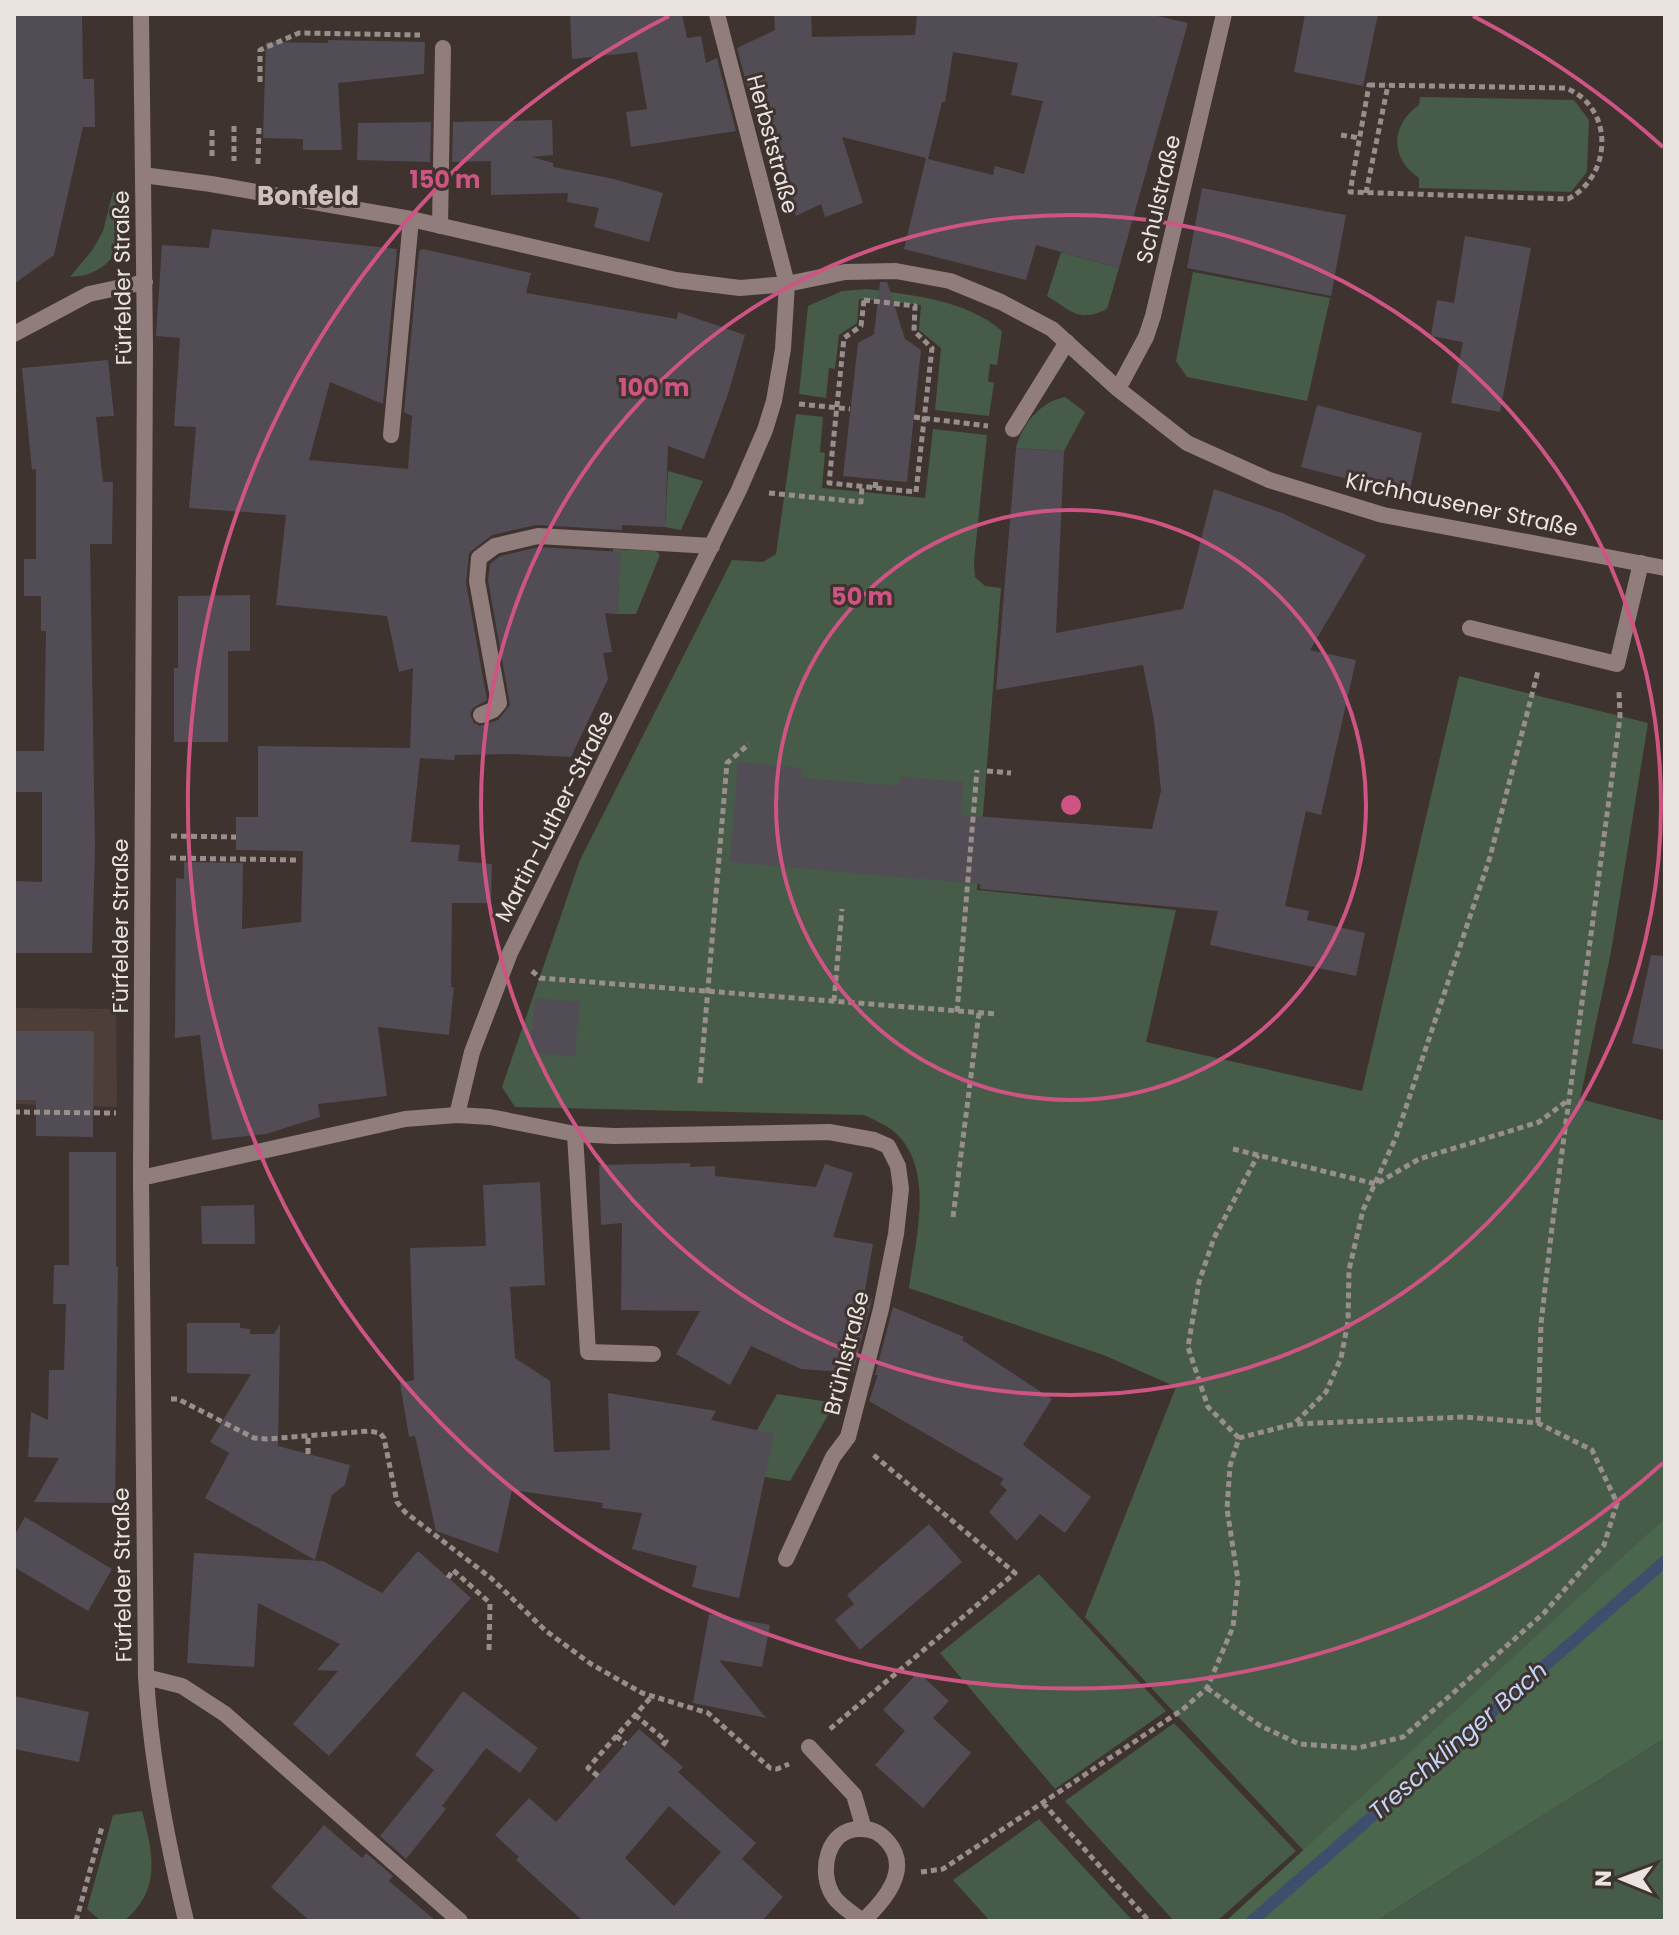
<svg xmlns="http://www.w3.org/2000/svg" width="1679" height="1935" font-family="Poppins,sans-serif">
  <style>
    .built { fill: #4e3e38 }
    .green { fill: #465c49 }
    .forest { fill: #4a674d }
    .lines { fill: none; stroke-linecap: round; stroke-linejoin: round }
    .stream { stroke: #3e4f6d; stroke-width: 12 }
    .building { fill: #524c55; fill-rule: evenodd }
    .path { stroke: #988f8c; stroke-width: 5; stroke-dasharray: 6 4; stroke-linecap: butt }
    .service { stroke: #907d7c; stroke-width: 16 }
    .minor { stroke: #907d7c; stroke-width: 16 }
    .ring { fill: none; stroke: #ce5583; stroke-width: 4 }
    .labels { text-anchor: middle; stroke-width: 6; stroke-linejoin: round; paint-order: stroke }
    .street-label { font-size: 22px; fill: #eae4e1; stroke: #3e332f }
    .water-label { font-size: 24px; font-style: italic; fill: #c2d6f7; stroke: #3e332f }
    .quarter-label { font-size: 26px; font-weight: bold; fill: #cec1bc; stroke: #3e332f }
    .centre { fill: #ce5583; stroke: #3e332f; stroke-width: 4 }
    .ring-label { font-size: 24px; text-anchor: middle; font-weight: bold; fill: #ce5583; stroke: #3e332f; stroke-width: 6; stroke-linejoin: round; paint-order: stroke }
  </style>
  <rect width="100%" height="100%" fill="#3e332f"/>
  <!-- built -->
  <path class="built" d="M 14,1008 L 116,1009 L 117,1107 L 14,1104 Z"/>
  <!-- green -->
  <path class="green" d="M 1420,97 L 1574,100 L 1589,120 L 1587,172 L 1571,192 L 1419,188 L 1419,178 C 1389,158 1391,124 1419,105 Z
    M 113,192 L 127,194 C 128,235 118,275 70,277 L 93,249 L 103,231 Z
    M 1061,252 L 1119,268 L 1107,309 C 1078,323 1072,311 1047,296 Z
    M 1193,272 L 1330,298 L 1307,401 L 1187,377 L 1176,361 Z
    M 867,289 C 912,295 967,300 1002,331 L 997,365 L 990,364 L 988,381 L 994,383 L 989,416 L 935,410 L 941,348 L 919,330 L 921,305 L 859,299 L 857,323 L 839,335 L 835,369 L 829,368 L 826,398 L 799,394 L 808,306 L 842,291 Z
    M 1065,397 L 1085,412 L 1064,451 L 1016,448 C 1022,425 1039,402 1065,397 Z
    M 796,414 L 823,417 L 820,452 L 825,453 L 822,488 L 925,498 L 933,429 L 987,435 L 974,562 L 975,577 L 985,586 L 1001,588 L 977,890 L 1176,910 L 1146,1042 L 1362,1091 L 1459,676 L 1648,723 L 1611,952 L 1580,1099 L 1665,1121 L 1665,1515 L 1662,1521 L 1590,1592 L 1304,1851 L 1085,1617 L 1176,1387 L 1106,1356 L 909,1288 C 915,1240 937,1166 892,1130 C 884,1124 874,1120 864,1115 L 515,1107 L 502,1087 L 580,860 L 732,560 L 763,562 L 776,554 Z
    M 668,471 L 703,481 L 681,530 L 665,527 Z
    M 613,549 L 656,551 L 660,555 L 636,614 L 617,614 L 619,580 L 612,579 Z
    M 777,1394 L 835,1403 L 790,1481 L 764,1477 L 757,1430 Z
    M 1039,1574 L 1166,1711 L 1055,1789 L 940,1653 Z
    M 1174,1723 L 1296,1851 L 1217,1921 L 1174,1921 L 1065,1801 Z
    M 1665,1738 L 1665,1921 L 1376,1921 Z
    M 142,1811 C 153,1853 162,1890 124,1921 L 101,1921 L 87,1909 L 113,1815 Z
    M 1039,1819 L 1133,1921 L 990,1921 L 953,1880 Z"/>
  <!-- forest -->
  <path class="forest" d="M 1665,1515 L 1665,1738 L 1376,1921 L 1226,1921 L 1662,1521 Z"/>
  <g class="lines">
    <!-- stream -->
    <path class="stream" d="M 1252,1921 L 1665,1561"/>
  </g>
  <!-- building -->
  <path class="building" d="M 14,14 L 82,14 L 83,79 L 94,79 L 95,127 L 83,127 L 54,255 L 14,284 Z
    M 570,14 L 682,14 L 687,38 L 701,36 L 706,63 L 717,58 L 736,131 L 631,147 L 626,112 L 647,109 L 637,52 L 572,59 Z
    M 774,14 L 811,14 L 812,37 L 915,35 L 917,14 L 1149,14 L 1188,23 L 1119,268 L 1036,245 L 1026,280 L 904,249 L 926,158 L 842,137 L 863,203 L 825,217 L 821,204 L 796,216 L 766,125 L 758,127 L 737,48 L 775,30 ZM 953,52 L 1018,63 L 1011,95 L 1043,101 L 1024,174 L 995,166 L 993,175 L 928,159 L 942,102 L 945,102 Z
    M 1305,14 L 1378,14 L 1363,86 L 1294,72 Z
    M 328,40 L 425,42 L 424,74 L 338,83 L 342,150 L 303,150 L 303,139 L 263,138 L 266,42 L 328,43 Z
    M 552,120 L 553,155 L 532,157 L 553,163 L 553,167 L 614,179 L 663,193 L 649,242 L 594,227 L 599,208 L 567,202 L 568,193 L 491,195 L 491,161 L 452,162 L 453,122 Z
    M 431,122 L 430,162 L 357,160 L 358,123 Z
    M 1202,188 L 1346,215 L 1331,296 L 1187,268 Z
    M 212,229 L 397,249 L 383,404 L 330,382 L 309,460 L 408,469 L 412,416 L 404,412 L 419,251 L 423,249 L 531,273 L 526,293 L 677,319 L 678,312 L 745,335 L 728,394 L 704,459 L 668,446 L 665,527 L 622,525 L 622,530 L 536,525 L 492,535 L 469,553 L 466,583 L 487,700 L 473,708 L 470,714 L 474,723 L 480,726 L 498,720 L 510,705 L 488,580 L 490,564 L 500,556 L 539,547 L 621,552 L 617,614 L 605,613 L 612,652 L 603,653 L 608,679 L 571,757 L 512,754 L 455,755 L 454,760 L 420,758 L 411,842 L 460,845 L 458,861 L 492,864 L 491,903 L 452,903 L 451,987 L 454,987 L 449,1035 L 378,1027 L 387,1096 L 318,1104 L 320,1117 L 266,1134 L 212,1140 L 200,1035 L 175,1038 L 176,878 L 184,879 L 184,862 L 243,863 L 242,929 L 301,922 L 303,851 L 236,850 L 236,817 L 258,817 L 258,746 L 410,748 L 413,668 L 399,672 L 387,616 L 276,605 L 286,515 L 189,508 L 196,427 L 174,426 L 180,338 L 156,336 L 162,245 L 209,248 Z
    M 1465,236 L 1531,248 L 1500,412 L 1451,403 L 1463,342 L 1431,336 L 1437,300 L 1454,303 Z
    M 880,282 L 887,282 L 905,339 L 921,350 L 907,482 L 843,476 L 858,343 L 874,334 Z
    M 108,360 L 114,416 L 96,417 L 103,482 L 113,482 L 112,544 L 90,544 L 95,849 L 92,953 L 14,953 L 14,881 L 42,882 L 42,792 L 14,792 L 14,751 L 44,751 L 46,631 L 41,631 L 41,596 L 24,596 L 24,559 L 36,559 L 36,469 L 32,470 L 22,368 Z
    M 1317,405 L 1422,433 L 1409,495 L 1301,467 Z
    M 1016,448 L 1064,451 L 1056,633 L 1183,609 L 1214,489 L 1282,513 L 1366,555 L 1310,650 L 1356,660 L 1321,815 L 1306,811 L 1285,906 L 1309,911 L 1307,920 L 1365,933 L 1356,976 L 1210,945 L 1218,911 L 980,889 L 980,884 L 730,862 L 738,762 L 802,768 L 801,778 L 899,786 L 900,777 L 963,782 L 961,815 L 1152,829 L 1161,791 L 1154,720 L 1143,665 L 996,690 Z
    M 250,595 L 250,651 L 228,651 L 228,742 L 174,742 L 174,668 L 178,668 L 178,596 Z
    M 1651,955 L 1665,956 L 1665,1050 L 1632,1043 Z
    M 535,998 L 580,1002 L 575,1057 L 529,1052 Z
    M 14,1031 L 94,1031 L 93,1137 L 36,1136 L 36,1100 L 14,1100 Z
    M 69,1152 L 116,1152 L 116,1267 L 118,1267 L 115,1503 L 34,1502 L 59,1458 L 28,1457 L 31,1412 L 48,1420 L 49,1370 L 64,1370 L 66,1304 L 53,1304 L 54,1265 L 69,1265 Z
    M 690,1163 L 690,1167 L 715,1166 L 715,1176 L 816,1187 L 825,1164 L 853,1173 L 833,1237 L 873,1244 L 864,1296 L 872,1299 L 853,1373 L 801,1369 L 751,1346 L 730,1385 L 676,1354 L 700,1311 L 621,1310 L 622,1223 L 601,1225 L 599,1165 Z
    M 540,1182 L 545,1285 L 510,1287 L 515,1358 L 550,1381 L 554,1452 L 610,1450 L 608,1393 L 716,1411 L 711,1420 L 774,1434 L 739,1598 L 692,1587 L 697,1566 L 632,1549 L 642,1513 L 602,1508 L 603,1503 L 512,1490 L 498,1553 L 436,1531 L 415,1436 L 409,1437 L 400,1383 L 414,1380 L 410,1248 L 486,1246 L 483,1185 Z
    M 254,1205 L 255,1244 L 202,1244 L 201,1206 Z
    M 893,1307 L 964,1337 L 962,1340 L 1052,1399 L 1023,1445 L 1091,1497 L 1065,1533 L 1040,1514 L 1017,1541 L 989,1512 L 1007,1490 L 1000,1484 L 1004,1479 L 869,1401 L 878,1375 L 875,1375 Z
    M 187,1323 L 240,1323 L 240,1328 L 250,1329 L 250,1334 L 274,1334 L 280,1324 L 278,1446 L 350,1465 L 345,1485 L 332,1495 L 315,1560 L 205,1498 L 229,1453 L 210,1442 L 251,1374 L 187,1373 Z
    M 25,1517 L 112,1569 L 88,1611 L 14,1567 L 14,1536 Z
    M 929,1524 L 962,1562 L 860,1650 L 835,1620 L 854,1604 L 847,1595 Z
    M 418,1551 L 471,1598 L 329,1756 L 293,1724 L 338,1671 L 317,1670 L 340,1644 L 258,1603 L 254,1667 L 187,1663 L 194,1553 L 323,1561 L 382,1593 Z
    M 709,1614 L 770,1625 L 762,1667 L 719,1660 L 766,1718 L 693,1703 Z
    M 918,1672 L 949,1701 L 933,1718 L 971,1753 L 923,1808 L 875,1765 L 905,1731 L 883,1710 Z
    M 463,1691 L 538,1748 L 520,1773 L 486,1748 L 442,1806 L 446,1809 L 406,1859 L 380,1836 L 434,1770 L 415,1755 Z
    M 14,1696 L 89,1712 L 79,1762 L 14,1749 Z
    M 639,1729 L 683,1767 L 678,1772 L 756,1843 L 742,1859 L 783,1897 L 762,1921 L 583,1921 L 516,1860 L 519,1857 L 495,1835 L 529,1798 L 556,1822 ZM 669,1806 L 721,1852 L 674,1906 L 625,1858 Z
    M 324,1825 L 362,1858 L 366,1853 L 393,1876 L 389,1881 L 436,1921 L 310,1921 L 271,1887 Z"/>
  <g class="lines">
    <!-- path -->
    <path class="path" d="M 260,82 L 260,50 L 299,33 L 420,35
      M 1369,85 L 1566,88 C 1615,108 1612,176 1568,199 L 1350,192 Z
      M 234,126 L 234,161
      M 1341,135 L 1360,138
      M 212,156 L 212,126
      M 258,164 L 259,126
      M 1366,193 L 1388,85
      M 864,300 L 915,306 L 914,331 L 932,348 L 916,492 L 829,483 L 844,338 L 861,326 Z
      M 799,404 L 850,409
      M 914,417 L 988,426
      M 875,488 L 876,479
      M 769,493 L 861,502 L 862,486
      M 987,771 L 1011,773
      M 171,836 L 236,837
      M 170,858 L 296,860
      M 532,971 L 540,978 L 997,1014
      M 834,1001 L 842,909
      M 957,1012 L 977,770
      M 700,1083 L 727,763 L 749,744
      M 14,1112 L 116,1113
      M 1233,1149 L 1376,1184 L 1419,1159 L 1539,1122 L 1567,1101
      M 953,1217 L 979,1013
      M 171,1399 L 178,1399 L 254,1438 L 267,1439 L 369,1431 L 380,1433 L 384,1438 L 397,1502 L 405,1512 L 491,1578 L 546,1631 L 591,1664 L 642,1693 L 708,1713 L 770,1768 L 777,1769 L 789,1764
      M 1538,1423 L 1541,1324 L 1552,1227 L 1620,717 L 1619,692
      M 1239,1438 L 1208,1407 L 1188,1347 L 1199,1282 L 1214,1238 L 1258,1155
      M 308,1454 L 308,1436
      M 448,1578 L 453,1570 L 490,1603 L 489,1650
      M 1207,1688 L 1259,1725 L 1299,1744 L 1358,1748 L 1403,1737 L 1544,1613 L 1604,1545 L 1617,1503 L 1592,1450 L 1538,1423 L 1465,1417 L 1295,1424
      M 635,1715 L 666,1741 L 661,1748
      M 830,1729 L 1015,1573 L 871,1453
      M 616,1736 L 626,1744
      M 598,1776 L 588,1768 L 652,1696
      M 1043,1803 L 1149,1921
      M 921,1872 L 943,1869 L 1182,1710 L 1207,1688 L 1233,1627 L 1238,1580 L 1227,1509 L 1230,1466 L 1239,1438 L 1294,1424 L 1326,1392 L 1341,1358 L 1348,1322 L 1349,1270 L 1363,1210 L 1396,1137 L 1490,857 L 1538,671
      M 76,1921 L 102,1827"/>
    <!-- service -->
    <path class="service" d="M 440,226 L 443,48
      M 1013,429 L 1067,342
      M 391,435 L 411,219
      M 1470,628 L 1617,664 L 1641,563
      M 481,715 L 493,710 L 499,703 L 477,581 L 479,558 L 495,546 L 538,536 L 712,546
      M 575,1134 L 588,1352 L 653,1354
      M 786,1559 L 833,1457 L 848,1437
      M 809,1747 L 854,1795 L 864,1829"/>
    <!-- minor -->
    <path class="minor" d="M 141,14 L 145,346 L 141,1178 L 146,1677 C 151,1760 167,1840 186,1921
      M 143,175 L 211,184 L 411,219 L 676,280 L 740,288 L 787,284 L 845,272 L 896,271 L 950,281 L 1001,302 L 1052,329 L 1118,389 L 1187,443 L 1269,480 L 1383,515 L 1665,568
      M 14,334 L 89,294 L 145,282
      M 1118,389 L 1146,337 L 1153,316 L 1224,14
      M 457,1115 L 472,1052 L 510,953 L 739,490 L 765,430 L 774,401 L 783,349 L 787,284 L 717,14
      M 141,1178 L 405,1119 L 457,1115 L 490,1117 L 575,1134 L 614,1136 L 829,1132 L 874,1140 L 888,1146 L 898,1166 L 901,1189 L 896,1234 L 881,1309 L 848,1437
      M 146,1677 L 182,1686 L 225,1714 L 460,1921
      M 862,1921 C 854,1914 840,1906 834,1897 C 817,1873 827,1827 862,1829 C 874,1829 881,1834 888,1842 C 912,1870 883,1902 863,1921"/>
  </g>
  <!-- distance rings -->
  <g class="ring">
    <circle cx="1071" cy="805" r="295"/>
    <circle cx="1071" cy="805" r="590"/>
    <path d="M1663 1463A885 885 0 1 1 669 16M1473 16A885 885 0 0 1 1663 147"/>
  </g>
  <g class="labels">
    <!-- street labels -->
    <g class="street-label">
      <text transform="translate(773 144) rotate(75)" y="8">Herbststraße</text>
      <text transform="translate(1158 199) rotate(-77)" y="8">Schulstraße</text>
      <text transform="translate(122 278) rotate(-91)" y="8">Fürfelder Straße</text>
      <text transform="translate(1462 504) rotate(12)" y="8">Kirchhausener Straße</text>
      <text transform="translate(554 816) rotate(-63)" y="8">Martin-Luther-Straße</text>
      <text transform="translate(120 926) rotate(-90)" y="8">Fürfelder Straße</text>
      <text transform="translate(846 1353) rotate(-76)" y="8">Brühlstraße</text>
      <text transform="translate(122 1575) rotate(-91)" y="8">Fürfelder Straße</text>
    </g>
    <!-- water labels -->
    <g class="water-label">
      <text transform="translate(1458 1741) rotate(-41)" y="8">Treschklinger Bach</text>
    </g>
    <!-- quarter labels -->
    <g class="quarter-label">
      <text x="308" y="205">Bonfeld</text>
    </g>
  </g>
  <circle cx="1071" cy="805" r="12" class="centre"/>
  <g class="ring-label">
    <text x="445" y="188">150 m</text>
    <text x="654" y="396">100 m</text>
    <text x="862" y="605">50 m</text>
  </g>
  <!-- border -->
  <rect width="1679" height="1935" fill="none" stroke="#eae4e1" stroke-width="32"/>
  <!-- north arrow -->
  <g transform="translate(1623 1879) rotate(271)" stroke="#3e332f" stroke-width="6" paint-order="stroke">
  <path d="M0-6L14 30L0 20L-14 30Z" fill="#eae4e1"/>
  <text y="-12" font-size="22" font-weight="bold" text-anchor="middle" fill="#eae4e1">N</text>
  </g>
</svg>
